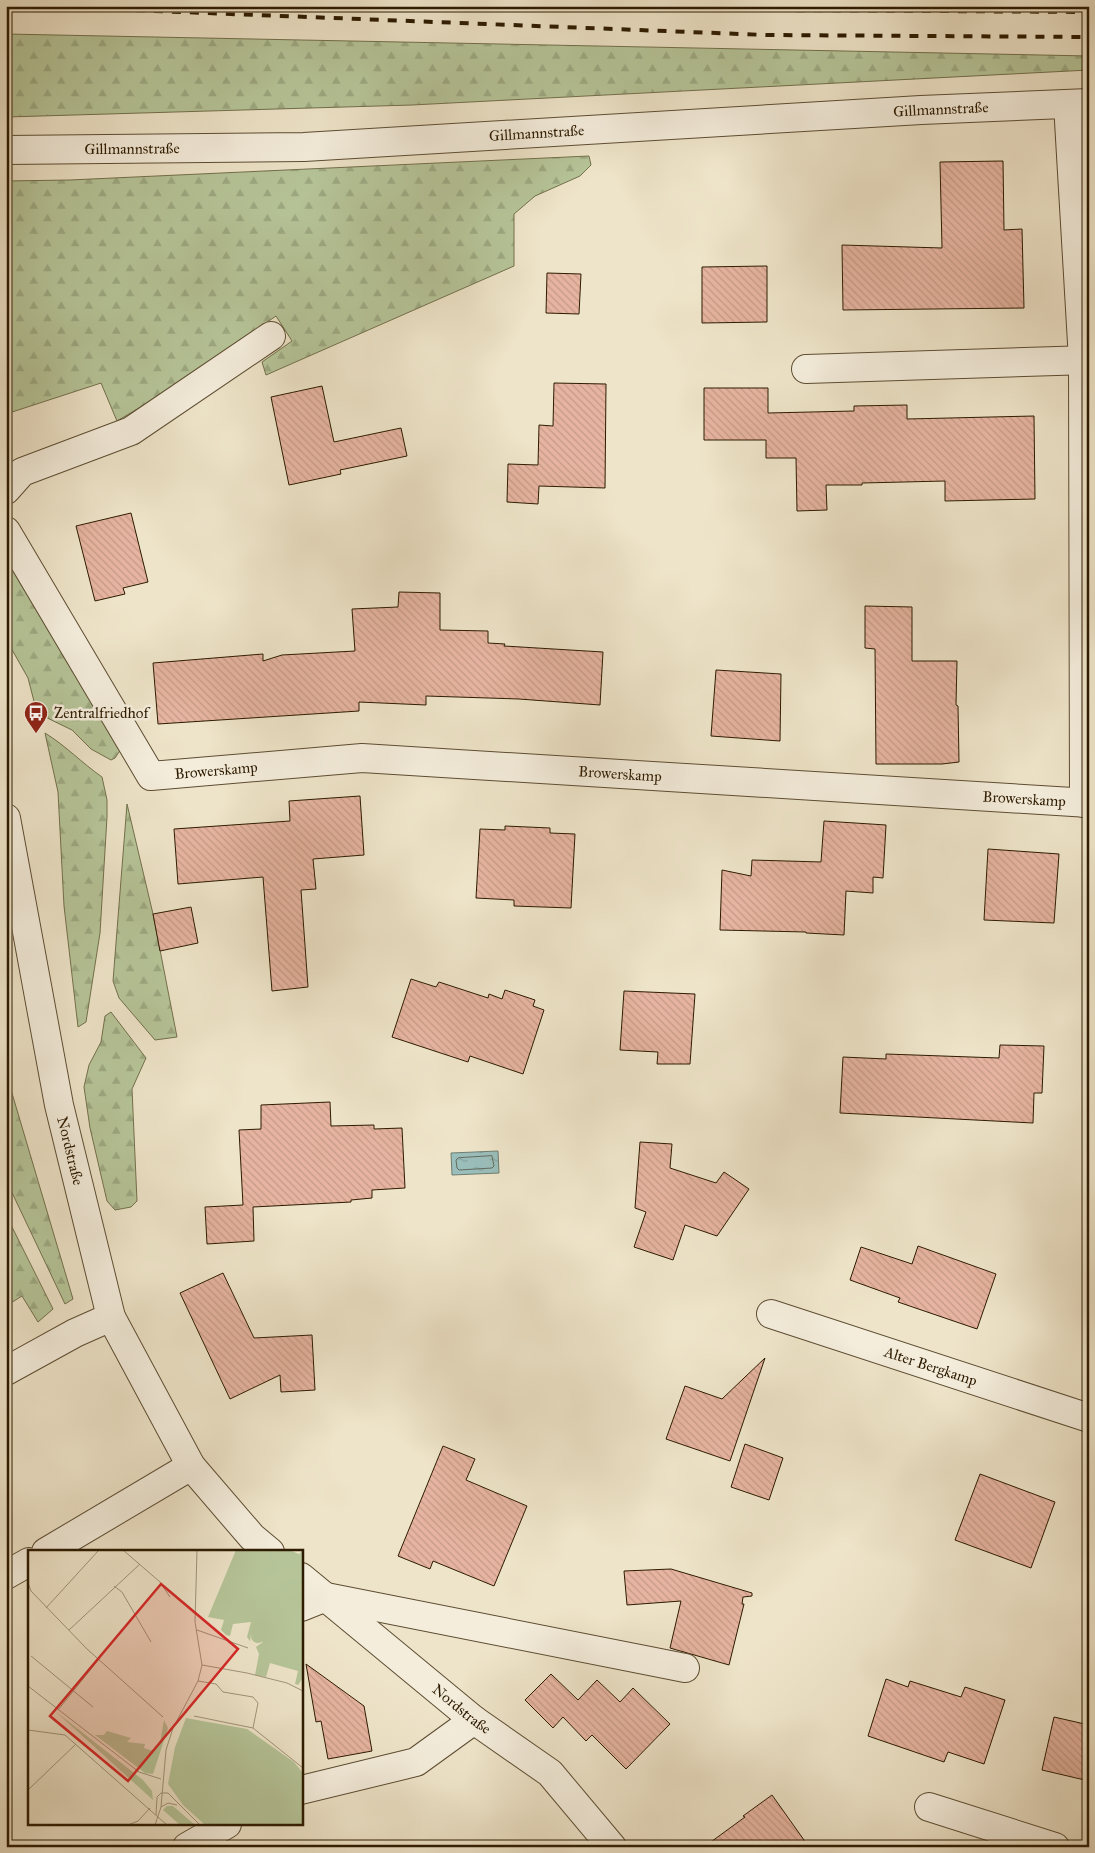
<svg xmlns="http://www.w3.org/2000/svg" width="1095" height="1853" font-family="'IM FELL Great Primer',serif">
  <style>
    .forest { fill: url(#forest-firs); stroke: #72704c }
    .water { fill: url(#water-ripples); stroke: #6e7d70 }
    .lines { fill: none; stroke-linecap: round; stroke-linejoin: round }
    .shore { stroke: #646c5e; stroke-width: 1 }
    .building { fill: url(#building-back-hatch); stroke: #2d1b00 }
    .minor-casing { stroke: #5d4d32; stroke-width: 30 }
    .minor { stroke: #f4eddc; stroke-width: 28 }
    .rail { stroke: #2d1b00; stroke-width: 4; stroke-dasharray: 9 9; stroke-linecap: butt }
    .labels { text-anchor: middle; stroke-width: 5; stroke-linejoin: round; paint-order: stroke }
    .street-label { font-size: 15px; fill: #2d1b00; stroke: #f4eddc }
    .poi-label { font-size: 15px; fill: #2d1b00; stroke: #f4eddc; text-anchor: start }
    .inset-road { fill: none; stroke: #a19479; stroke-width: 1 }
    .view { fill: #d62828; fill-opacity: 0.15; stroke: #d62828; stroke-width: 2.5 }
    .inset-edge { fill: none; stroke: #2d1b00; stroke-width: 2.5 }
  </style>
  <defs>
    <pattern id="forest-firs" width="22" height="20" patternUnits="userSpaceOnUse" patternTransform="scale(1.25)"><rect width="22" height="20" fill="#b6c599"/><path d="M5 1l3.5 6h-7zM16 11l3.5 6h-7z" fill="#9da982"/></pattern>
    <pattern id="water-ripples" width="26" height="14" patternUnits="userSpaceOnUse" patternTransform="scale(1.25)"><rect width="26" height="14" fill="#9abebb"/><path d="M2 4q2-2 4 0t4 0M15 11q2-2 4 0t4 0" fill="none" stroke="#85a39f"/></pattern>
    <pattern id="building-back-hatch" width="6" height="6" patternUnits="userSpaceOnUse" patternTransform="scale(1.25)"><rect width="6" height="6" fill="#e6b4a0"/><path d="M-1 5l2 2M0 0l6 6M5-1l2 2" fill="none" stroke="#c69a88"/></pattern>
  </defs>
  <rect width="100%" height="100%" fill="#eee4c9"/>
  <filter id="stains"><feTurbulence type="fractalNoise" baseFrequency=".004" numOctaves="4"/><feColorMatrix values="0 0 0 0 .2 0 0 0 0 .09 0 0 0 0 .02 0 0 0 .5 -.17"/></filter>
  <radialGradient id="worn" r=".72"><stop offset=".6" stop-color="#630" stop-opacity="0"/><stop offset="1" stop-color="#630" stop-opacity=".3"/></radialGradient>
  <!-- forest -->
  <path class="forest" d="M 6,34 L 1089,56 L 1089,70 L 412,105 L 6,117 Z
    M 589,156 L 591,165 L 580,176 L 535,196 L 514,214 L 514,266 L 266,375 L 262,362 L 292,341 L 276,316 L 161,395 L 117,421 L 101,383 L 6,414 L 6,181 L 70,180 Z
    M 6,548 L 121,749 L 115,758 L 111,760 L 91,749 L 72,730 L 37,713 L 28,678 L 6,639 Z
    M 45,733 C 66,746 82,763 102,777 L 107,800 L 107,817 L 100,933 L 86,1022 L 78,1027 L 64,906 L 58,792 Z
    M 127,804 L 153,914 L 177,1037 L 155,1040 L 119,998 L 113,981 Z
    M 111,1012 L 146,1058 L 132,1089 L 137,1201 L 131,1207 L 115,1210 L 107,1201 L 90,1128 L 84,1087 L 89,1065 L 101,1042 L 105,1016 Z
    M 6,1073 L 73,1299 L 65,1304 L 6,1180 Z
    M 6,1215 L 53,1309 L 38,1322 L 22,1296 L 6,1306 Z"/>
  <!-- water -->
  <path class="water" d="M 498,1151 L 499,1173 L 452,1175 L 451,1153 Z"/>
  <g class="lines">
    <!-- shore -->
    <path class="shore" d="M 492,1156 L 494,1166 L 492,1168 L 459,1170 L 457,1168 L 456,1160 L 458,1158 Z"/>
  </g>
  <!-- building -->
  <path class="building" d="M 1003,161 L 1004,230 L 1022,229 L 1024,308 L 843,310 L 842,245 L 942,248 L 940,162 Z
    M 767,266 L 767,322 L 702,323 L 702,267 Z
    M 547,273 L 581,274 L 579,314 L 546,313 Z
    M 554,383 L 606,384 L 605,488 L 539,486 L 538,504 L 507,502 L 508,464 L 538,465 L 539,425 L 553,426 Z
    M 322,386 L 334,442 L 401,428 L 407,456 L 340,470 L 341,474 L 289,485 L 271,397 Z
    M 704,388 L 768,388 L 768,413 L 854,411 L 854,406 L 907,405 L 907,419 L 1034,416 L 1035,499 L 945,501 L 945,481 L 862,483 L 862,485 L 826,485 L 827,510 L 797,511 L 796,458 L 766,458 L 766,440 L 704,440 Z
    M 131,513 L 148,582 L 123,588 L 125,594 L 95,601 L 76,526 Z
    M 399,592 L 440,593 L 440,630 L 488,631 L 488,643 L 505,644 L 504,646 L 603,652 L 600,705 L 519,699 L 426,696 L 426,705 L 359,702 L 359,711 L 158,724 L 153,663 L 263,654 L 263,661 L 282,655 L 355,651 L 352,609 L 398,607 Z
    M 865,606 L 912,607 L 912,661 L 957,661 L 956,705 L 958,706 L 959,762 L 942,764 L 876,764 L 875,649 L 865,648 Z
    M 716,670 L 781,674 L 780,741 L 711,736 Z
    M 360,796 L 364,855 L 313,859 L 316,889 L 301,890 L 308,987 L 272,991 L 263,877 L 178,884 L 174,829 L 290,821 L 289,801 Z
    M 824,821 L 886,825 L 883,878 L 873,877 L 873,893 L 846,891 L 844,935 L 806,933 L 806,932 L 720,930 L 722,870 L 751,876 L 752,860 L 821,862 Z
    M 505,826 L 550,828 L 550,833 L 575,834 L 571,908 L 514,906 L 514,900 L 476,898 L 480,829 L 505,830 Z
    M 988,849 L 1059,854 L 1054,923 L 984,920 Z
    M 191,907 L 198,943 L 160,951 L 153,914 Z
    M 411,979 L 436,987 L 439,982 L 488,998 L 489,994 L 502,999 L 505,990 L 535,1000 L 533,1006 L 544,1010 L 523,1074 L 470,1056 L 468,1062 L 392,1037 Z
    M 624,991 L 695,994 L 690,1064 L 657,1064 L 658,1052 L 620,1050 Z
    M 1000,1045 L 1044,1046 L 1042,1093 L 1034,1093 L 1033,1123 L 840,1113 L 843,1057 L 886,1059 L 886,1054 L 999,1058 Z
    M 330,1102 L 331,1126 L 374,1125 L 374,1129 L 402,1128 L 405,1188 L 372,1190 L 372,1198 L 351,1200 L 351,1202 L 253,1207 L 254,1241 L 207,1244 L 205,1207 L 243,1205 L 239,1130 L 261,1129 L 261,1105 Z
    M 640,1142 L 672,1144 L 670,1168 L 716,1183 L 724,1172 L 749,1189 L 717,1236 L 685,1225 L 673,1260 L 634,1247 L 646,1212 L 635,1208 Z
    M 918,1246 L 996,1274 L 977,1329 L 898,1302 L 900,1298 L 850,1280 L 861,1247 L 912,1264 Z
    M 223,1273 L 254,1338 L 312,1335 L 315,1390 L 281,1392 L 280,1375 L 230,1399 L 180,1293 Z
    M 765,1358 L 730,1461 L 666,1439 L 685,1386 L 722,1399 Z
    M 745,1444 L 783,1458 L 769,1500 L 731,1487 Z
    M 443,1446 L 475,1459 L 466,1480 L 527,1506 L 494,1586 L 433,1561 L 430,1569 L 398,1556 Z
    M 980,1474 L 1055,1502 L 1031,1568 L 955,1540 Z
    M 671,1569 L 752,1593 L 752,1596 L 743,1597 L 742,1604 L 744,1604 L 729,1665 L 670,1648 L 681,1601 L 627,1605 L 624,1571 Z
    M 306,1664 L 364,1706 L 372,1751 L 328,1759 L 321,1721 L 316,1722 Z
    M 551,1674 L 578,1700 L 597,1680 L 620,1702 L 633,1688 L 670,1724 L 626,1769 L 592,1735 L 586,1741 L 563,1717 L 553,1728 L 525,1700 Z
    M 886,1679 L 908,1687 L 910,1681 L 961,1697 L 965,1687 L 1005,1700 L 984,1764 L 948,1752 L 944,1762 L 868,1736 Z
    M 1054,1717 L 1089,1725 L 1089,1781 L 1042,1770 Z
    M 772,1795 L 809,1847 L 704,1847 L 745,1817 L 743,1816 Z"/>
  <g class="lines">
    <!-- minor casing -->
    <g class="minor-casing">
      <g id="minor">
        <path d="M 1068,104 L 1083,360 L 1084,803"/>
        <path id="s1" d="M 6,150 L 304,147 L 921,110 L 1089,103"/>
        <path d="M 806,369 L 1089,360"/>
        <path d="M 6,490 L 22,472 L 131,431 L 271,336"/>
        <path id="s2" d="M 6,531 L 151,776 L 362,758 L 1089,803"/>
        <path id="s3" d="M 6,818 L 59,1105 L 111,1317 L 191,1466 L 252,1537 L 270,1552"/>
        <path id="s4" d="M 771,1314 L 1089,1418"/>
        <path d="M 6,1371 L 75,1333 L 111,1317"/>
        <path d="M 46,1552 L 191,1466"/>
        <path d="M 6,1575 L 29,1562"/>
        <path id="s5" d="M 301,1577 L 474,1720 L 550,1773 L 612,1847"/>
        <path d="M 301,1607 L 326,1597 L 685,1668"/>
        <path d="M 301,1790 L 416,1762 L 474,1720"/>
        <path d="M 929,1807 L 1055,1847"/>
        <path d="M 187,1847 L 227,1824"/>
      </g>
    </g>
    <!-- minor -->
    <use href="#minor" class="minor"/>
    <!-- rail -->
    <path class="rail" d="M 28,6 L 766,35 L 1089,37
      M 670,6 L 774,10 L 1089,12"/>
  </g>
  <!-- icons -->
  <defs>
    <g id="bus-pin" transform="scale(1.25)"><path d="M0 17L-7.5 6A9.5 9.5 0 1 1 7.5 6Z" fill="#8f2418" stroke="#f4eddc"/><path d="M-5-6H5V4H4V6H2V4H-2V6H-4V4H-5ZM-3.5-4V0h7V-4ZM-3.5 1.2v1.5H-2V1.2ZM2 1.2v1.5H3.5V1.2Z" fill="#fff"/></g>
  </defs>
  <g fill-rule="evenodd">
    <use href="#bus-pin" x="36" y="713"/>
  </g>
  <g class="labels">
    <!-- street labels -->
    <g class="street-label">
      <text dy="5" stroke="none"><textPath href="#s1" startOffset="936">Gillmannstraße</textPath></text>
      <text dy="5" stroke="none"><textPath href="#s1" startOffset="531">Gillmannstraße</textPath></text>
      <text dy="5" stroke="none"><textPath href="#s1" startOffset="126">Gillmannstraße</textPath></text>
      <text dy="5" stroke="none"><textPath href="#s2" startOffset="350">Browerskamp</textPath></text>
      <text dy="5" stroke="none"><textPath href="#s2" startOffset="755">Browerskamp</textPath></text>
      <text dy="5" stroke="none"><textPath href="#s2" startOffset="1160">Browerskamp</textPath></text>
      <text dy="5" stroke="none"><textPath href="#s3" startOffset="339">Nordstraße</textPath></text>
      <text dy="5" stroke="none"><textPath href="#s4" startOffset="168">Alter Bergkamp</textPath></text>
      <text dy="5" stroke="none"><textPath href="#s5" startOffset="208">Nordstraße</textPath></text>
    </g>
    <!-- poi labels -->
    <g class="poi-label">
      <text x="54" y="718">Zentralfriedhof</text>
    </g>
  </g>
  <!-- overview -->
  <g transform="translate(28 1550)">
    <rect width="275" height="275" fill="#eee4c9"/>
    <path d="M 208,0 L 261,0 L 271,4 L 275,0 L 275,128 L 270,135 L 267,134 L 270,121 L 242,113 L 238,127 L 227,125 L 231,104 L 228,97 L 235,92 L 223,84 L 222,91 L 219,87 L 223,72 L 205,74 L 202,86 L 198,85 L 193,80 L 196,70 L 180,67 ZM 27,161 L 115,230 L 124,241 L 125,250 ZM 136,170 L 140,178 L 125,224 L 117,223 L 67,185 L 76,185 L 79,181 L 103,188 L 99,192 L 117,194 L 116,198 L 125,201 L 132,193 ZM 139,256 L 145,256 L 167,275 L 152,275 L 135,260 Z" fill="#b6c599"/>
    <path d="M223 86a7 7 0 1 1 14 0a7 7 0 1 1-14 0ZM 158,168 L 219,179 L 266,212 L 275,223 L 275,275 L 177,275 L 155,255 L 140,234 L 147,197 Z" fill="#b6c599"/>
    <path class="inset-road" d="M 95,0 L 132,32 L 142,47M 0,33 L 3,41 L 59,99 L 135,167M 86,36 L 94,42 L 123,92M 18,58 L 71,0M 41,80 L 112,14M 169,80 L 220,98M 3,106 L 65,157M 174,115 L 219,123 L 259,133 L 275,141M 170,131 L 188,134 L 195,142 L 225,147 L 230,153 L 225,178M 0,136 L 111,222 L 133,229M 30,160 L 71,109M 166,166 L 225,178 L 275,218M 0,180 L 37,185 L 139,275M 0,240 L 48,194M 133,243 L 140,243 L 172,275M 133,257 L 140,253 L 149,255M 128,265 L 129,247 L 133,243M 100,275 L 110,271 L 122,258M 127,275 L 133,257 L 138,200 L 145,178 L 170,131 L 174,115 L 167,72 L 169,0"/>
    <path class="view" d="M 133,34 L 210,99 L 100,231 L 22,166 Z"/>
    <rect width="275" height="275" class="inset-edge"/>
  </g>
  <!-- margin -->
  <rect width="1095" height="1853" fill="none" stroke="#eee4c9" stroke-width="25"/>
  <rect x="8" y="8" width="1080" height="1838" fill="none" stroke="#2d1b00" stroke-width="2.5"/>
  <rect x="12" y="12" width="1070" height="1828" fill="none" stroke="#2d1b00"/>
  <rect width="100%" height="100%" filter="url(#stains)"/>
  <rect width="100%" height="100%" fill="url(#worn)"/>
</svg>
